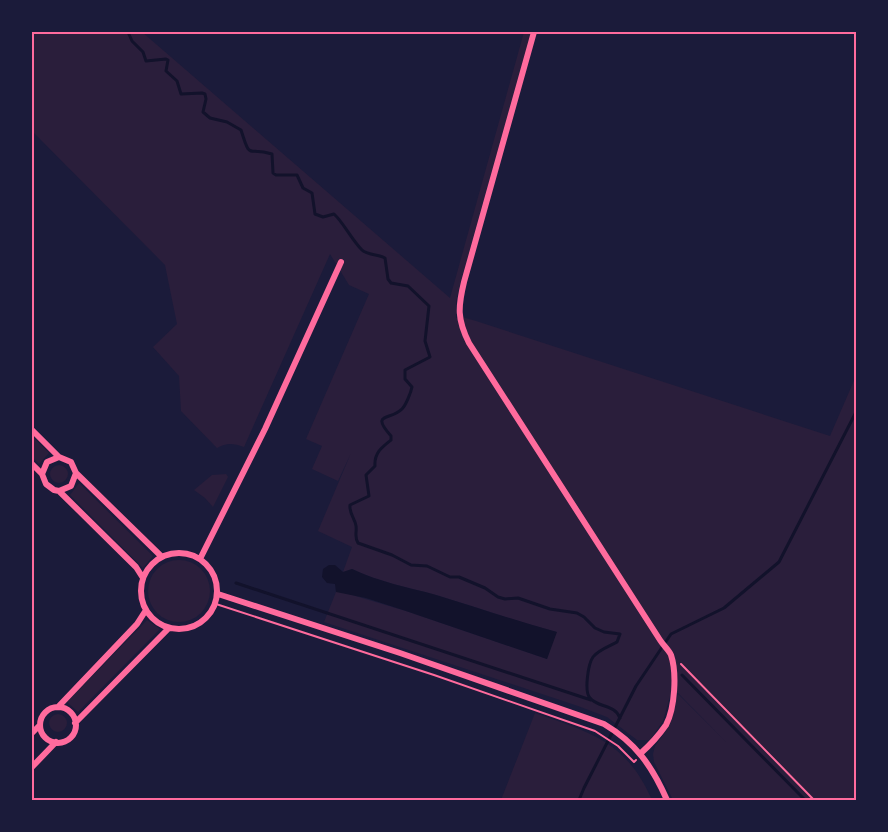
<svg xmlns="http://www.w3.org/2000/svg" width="888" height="832" font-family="Arial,sans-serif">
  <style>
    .green { fill: #2a1e3b }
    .water { fill: #12122b }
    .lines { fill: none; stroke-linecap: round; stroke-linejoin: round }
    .stream { stroke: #12122b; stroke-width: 3 }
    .path { stroke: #ff6b9d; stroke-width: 2 }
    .minor { stroke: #ff6b9d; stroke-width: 6 }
    .neatline { fill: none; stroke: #ff6b9d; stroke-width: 2 }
  </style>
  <rect width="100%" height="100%" fill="#1b1b3a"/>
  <!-- green -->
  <path class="green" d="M 32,32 L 142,32 L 450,298 L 524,32 L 531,32 L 461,281 L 456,302 L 456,318 L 462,317 L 476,321 L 830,436 L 856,376 L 856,800 L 673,800 L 654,762 L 653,754 L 655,746 L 668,728 L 678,694 L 727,743 L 678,693 L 671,693 L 663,721 L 650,740 L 637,740 L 607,717 L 578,706 L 324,622 L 336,592 L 342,592 L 406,611 L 547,659 L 556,632 C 515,621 476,607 436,595 C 407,587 379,582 352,569 L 343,572 L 352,547 L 318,531 L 351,453 L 338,481 L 312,469 L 322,446 L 306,439 L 369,294 L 349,285 L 330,254 L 244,447 C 233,443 226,443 217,448 L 181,411 L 179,376 L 153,347 L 177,324 L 165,265 L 32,131 Z
    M 32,436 L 49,453 L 39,464 L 32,457 Z
    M50 474a9 9 0 1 1 18 0a9 9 0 1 1-18 0Z
    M 226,474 L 228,477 L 213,507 L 205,498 L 194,490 L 212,475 Z
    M 79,483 L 153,556 L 143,568 L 70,495 Z
    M148 591a31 31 0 1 1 62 0a31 31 0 1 1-62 0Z
    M 147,620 L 160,629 L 78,712 L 67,702 Z
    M 535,713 C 591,733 626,741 652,800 L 501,800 Z
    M49 723a9 9 0 1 1 18 0a9 9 0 1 1-18 0Z"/>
  <!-- water -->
  <path class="water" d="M 329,565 L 335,565 L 343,572 L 352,569 C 379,582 407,587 436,595 C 476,607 516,621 557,632 L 547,659 L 406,611 L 366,598 L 336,592 L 335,584 L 327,583 L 322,577 L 323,569 Z"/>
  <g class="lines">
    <!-- stream -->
    <path class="stream" d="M 128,32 L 132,41 L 143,52 L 146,61 L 166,59 L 168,60 L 166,71 L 177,81 L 181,94 L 202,93 L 205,94 L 206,99 L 203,112 L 210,118 L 227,122 L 241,130 C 251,162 247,146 272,154 L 273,173 L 276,175 L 297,175 L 303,188 L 312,193 L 315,214 L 323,217 L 334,214 C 343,222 352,240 362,250 C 367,255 378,254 385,258 L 388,279 L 391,283 L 408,286 L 429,306 L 425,341 L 430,357 L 405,370 L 405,379 L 412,387 C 411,392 406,405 402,409 C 390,421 370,412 391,436 L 391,440 C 382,447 374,453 375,466 L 366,475 L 369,496 L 350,505 C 349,514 355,518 356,526 C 357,533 354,536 358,543 L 392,555 L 411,565 L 427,566 L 450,577 L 459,577 L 485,588 L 498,597 L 505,599 L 518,598 L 550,609 L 577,613 L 584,617 L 595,628 L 604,632 L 620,634 L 617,642 C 610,646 598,650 593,657 C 588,664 584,692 590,698 C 598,708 615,704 620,718
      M 236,583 L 591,700
      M 682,675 L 805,800
      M 579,800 L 584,788 L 636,686 L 671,634 L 724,608 L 779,562 L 856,412"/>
    <!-- path -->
    <path class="path" d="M 216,604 L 434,675 L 595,731 L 618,746 L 634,762 L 636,760
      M 681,664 L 814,800"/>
    <!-- minor -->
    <path class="minor" d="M 534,32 L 464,282 C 458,307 457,319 469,343 L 660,640 C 663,645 669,650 671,655 C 677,673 675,708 666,725 C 659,735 650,745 641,753
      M 32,430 L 59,457 L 71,462 L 76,473 L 162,557
      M 32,464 L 42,474 L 46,484 L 54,490 L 59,491 L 136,567 L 143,578
      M 42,474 L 47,462 L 59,457
      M 59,491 L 71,486 L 76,473
      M141 591a38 38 0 1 1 76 0a38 38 0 1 1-76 0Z
      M 200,559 L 265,429 L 341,262
      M 218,594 L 400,653 L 604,724 C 636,743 652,766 667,800
      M 58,707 L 137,624 L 146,610
      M40 725a18 18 0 1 1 36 0a18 18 0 1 1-36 0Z
      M 75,723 L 169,628
      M 32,733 L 40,725
      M 32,767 L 56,742"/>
  </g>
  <!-- border -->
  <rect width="888" height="832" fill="none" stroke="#1b1b3a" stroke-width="66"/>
  <rect x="33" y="33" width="822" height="766" class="neatline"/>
</svg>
